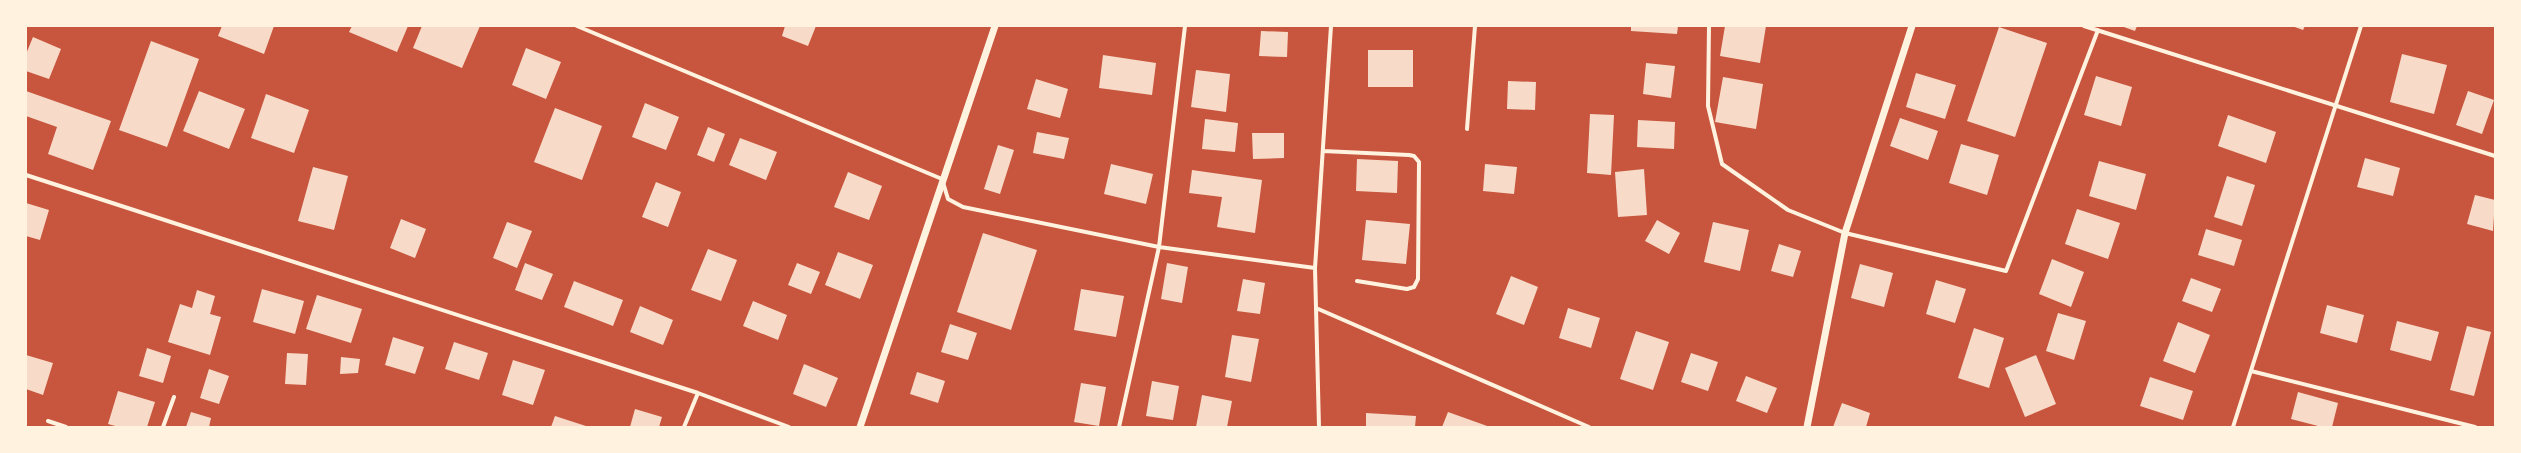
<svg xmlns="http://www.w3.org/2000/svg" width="2521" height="453" font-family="'Sofia Sans Condensed',sans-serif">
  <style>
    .building { fill: #f7dbc8 }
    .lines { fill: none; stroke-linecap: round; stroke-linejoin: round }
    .minor { stroke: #fff3e0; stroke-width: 4 }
    .tertiary { stroke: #fff3e0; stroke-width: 7 }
  </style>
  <rect width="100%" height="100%" fill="#c8553d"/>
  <!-- building -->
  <path class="building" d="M 222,26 L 274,26 L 264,54 L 218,36 Z
    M 352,26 L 408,26 L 397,52 L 349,32 Z
    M 422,26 L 480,26 L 462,68 L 413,48 Z
    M 785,26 L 816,26 L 808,46 L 782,36 Z
    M 1631,26 L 1678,26 L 1677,34 L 1631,31 Z
    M 1725,26 L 1766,26 L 1760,63 L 1720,56 Z
    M 2121,26 L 2137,26 L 2135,31 Z
    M 2292,26 L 2305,26 L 2303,30 Z
    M 1999,27 L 2047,43 L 2015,137 L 1967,121 Z
    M 1261,31 L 1288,32 L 1287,57 L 1259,56 Z
    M 33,37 L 61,49 L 49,79 L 26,71 L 26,54 Z
    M 151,41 L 199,59 L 167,147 L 119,130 Z
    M 526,48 L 561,62 L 546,99 L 512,85 Z
    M 1368,50 L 1413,50 L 1413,87 L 1368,87 Z
    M 2402,54 L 2447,65 L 2434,114 L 2390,102 Z
    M 1103,55 L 1156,63 L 1152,95 L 1099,88 Z
    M 1646,63 L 1675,66 L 1671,98 L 1643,94 Z
    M 1196,70 L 1230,74 L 1226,112 L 1191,107 Z
    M 1916,73 L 1956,85 L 1945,119 L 1906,107 Z
    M 2096,76 L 2132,87 L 2121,126 L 2084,115 Z
    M 1723,77 L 1763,84 L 1756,129 L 1715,122 Z
    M 1036,79 L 1068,89 L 1060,118 L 1027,109 Z
    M 1508,81 L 1536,82 L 1535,110 L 1507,109 Z
    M 26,91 L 111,121 L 93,170 L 48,154 L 57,127 L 26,116 Z
    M 199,91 L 245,109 L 229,149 L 183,131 Z
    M 2468,91 L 2494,100 L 2482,134 L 2456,125 Z
    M 266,94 L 309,110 L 294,153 L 251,138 Z
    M 645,103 L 679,117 L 666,150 L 632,137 Z
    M 555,108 L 602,126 L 582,180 L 534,162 Z
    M 1590,114 L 1614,115 L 1611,175 L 1587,173 Z
    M 2228,115 L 2276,132 L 2266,163 L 2218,146 Z
    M 1900,118 L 1938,131 L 1928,160 L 1890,146 Z
    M 1205,119 L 1238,123 L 1235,152 L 1202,149 Z
    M 1638,120 L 1675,122 L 1674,149 L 1637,147 Z
    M 708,127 L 725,134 L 714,162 L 697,155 Z
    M 1037,132 L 1069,138 L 1064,159 L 1033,153 Z
    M 1252,133 L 1284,133 L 1284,158 L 1253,159 Z
    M 740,138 L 777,152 L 766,180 L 729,165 Z
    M 1961,144 L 1999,155 L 1987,195 L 1949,183 Z
    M 998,145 L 1014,150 L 1000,194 L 984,189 Z
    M 2365,158 L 2400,168 L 2393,196 L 2357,187 Z
    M 1357,159 L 1398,161 L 1397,193 L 1356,191 Z
    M 2099,161 L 2146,174 L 2136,210 L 2089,196 Z
    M 1111,164 L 1153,174 L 1146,204 L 1104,194 Z
    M 1485,164 L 1517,167 L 1514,194 L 1483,191 Z
    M 313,167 L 348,176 L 334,230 L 298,221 Z
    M 1644,169 L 1647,215 L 1618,217 L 1615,172 Z
    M 1192,170 L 1262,180 L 1255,233 L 1217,227 L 1222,197 L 1189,193 Z
    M 848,172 L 882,186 L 869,220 L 834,207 Z
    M 2227,176 L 2255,185 L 2242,226 L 2214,217 Z
    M 656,182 L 681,192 L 668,227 L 642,217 Z
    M 2475,195 L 2495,200 L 2493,231 L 2467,224 Z
    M 26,203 L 49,210 L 40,240 L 26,236 Z
    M 2077,209 L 2120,223 L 2108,259 L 2065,244 Z
    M 401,219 L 426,229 L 415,258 L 390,248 Z
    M 1366,220 L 1410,224 L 1406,264 L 1362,260 Z
    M 1657,220 L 1680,233 L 1669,254 L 1645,241 Z
    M 507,222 L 532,231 L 517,268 L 493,258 Z
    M 1713,222 L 1749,230 L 1740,271 L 1704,262 Z
    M 2206,229 L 2242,240 L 2234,266 L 2198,255 Z
    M 983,233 L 1037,250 L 1011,330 L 957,312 Z
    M 1779,244 L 1801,251 L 1793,277 L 1771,271 Z
    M 708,249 L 737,260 L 721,301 L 691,290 Z
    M 838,252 L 873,265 L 860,299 L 825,285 Z
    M 2052,259 L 2084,272 L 2071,307 L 2039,294 Z
    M 525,263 L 553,274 L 542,300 L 515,290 Z
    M 797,263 L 820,272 L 811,294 L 788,285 Z
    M 1167,263 L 1188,267 L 1182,303 L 1161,299 Z
    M 1860,264 L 1893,273 L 1884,307 L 1851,298 Z
    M 1511,276 L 1538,287 L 1524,325 L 1496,314 Z
    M 2191,278 L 2221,289 L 2212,312 L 2182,301 Z
    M 1243,279 L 1265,283 L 1260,314 L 1237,311 Z
    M 1936,280 L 1966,289 L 1955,323 L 1926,314 Z
    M 574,281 L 623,300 L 613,326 L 564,307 Z
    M 262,289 L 304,301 L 295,334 L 253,322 Z
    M 1081,289 L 1124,296 L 1116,337 L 1074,330 Z
    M 197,290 L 215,296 L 210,314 L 221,317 L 210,355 L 168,342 L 180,304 L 192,308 Z
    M 317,295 L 362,309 L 351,343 L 306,329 Z
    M 753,301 L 787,315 L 778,340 L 743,326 Z
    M 2327,305 L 2364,315 L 2357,343 L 2320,333 Z
    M 640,306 L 673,320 L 663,345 L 630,332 Z
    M 1568,308 L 1600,318 L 1591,348 L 1559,338 Z
    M 2058,313 L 2086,321 L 2074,360 L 2046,351 Z
    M 2397,321 L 2439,332 L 2431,361 L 2390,350 Z
    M 2178,322 L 2210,335 L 2195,373 L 2163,361 Z
    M 950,324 L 977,333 L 968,360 L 941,352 Z
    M 2467,326 L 2491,332 L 2474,396 L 2450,390 Z
    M 1974,328 L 2004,338 L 1989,388 L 1958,378 Z
    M 1636,331 L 1669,342 L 1653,390 L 1620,379 Z
    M 1232,335 L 1259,339 L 1251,382 L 1225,377 Z
    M 393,337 L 424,347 L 415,374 L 385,365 Z
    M 454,342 L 488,353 L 479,380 L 445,369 Z
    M 147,348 L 171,356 L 163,383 L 139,376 Z
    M 287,353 L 308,354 L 306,385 L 285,384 Z
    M 1691,353 L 1718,362 L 1708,391 L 1681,382 Z
    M 26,355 L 53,363 L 43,395 L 26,389 Z
    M 2036,355 L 2056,404 L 2025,417 L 2005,368 Z
    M 341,357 L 360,359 L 358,373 L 340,374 Z
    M 513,360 L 545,370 L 533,405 L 502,395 Z
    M 804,364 L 838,378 L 826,407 L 793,394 Z
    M 209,369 L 229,376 L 219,404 L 200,398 Z
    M 917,372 L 945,381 L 938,403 L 910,394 Z
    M 1746,376 L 1777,388 L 1767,413 L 1736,401 Z
    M 2150,377 L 2193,391 L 2183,420 L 2140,406 Z
    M 1152,381 L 1179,386 L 1173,420 L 1146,416 Z
    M 1081,383 L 1106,387 L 1099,426 L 1074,422 Z
    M 118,391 L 155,402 L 147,427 L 119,427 L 108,424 Z
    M 2298,392 L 2338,403 L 2332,427 L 2322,427 L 2291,419 Z
    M 1202,395 L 1232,401 L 1227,427 L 1196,427 Z
    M 1842,403 L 1870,413 L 1866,427 L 1833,427 Z
    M 635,409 L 662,417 L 659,427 L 630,427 Z
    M 191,412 L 211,418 L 209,427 L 186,427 Z
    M 1448,412 L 1490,427 L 1442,427 Z
    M 1366,413 L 1416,416 L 1415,427 L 1366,427 Z
    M 555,416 L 589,427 L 551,427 Z"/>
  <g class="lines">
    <!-- minor -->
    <path class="minor" d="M 577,26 L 942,179 L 948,199 L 963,207 L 1159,247 L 1315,268
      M 1709,26 L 1708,106 L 1722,164 L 1788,210 L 1845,233 L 2006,271 L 2098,30
      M 2084,26 L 2495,156
      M 1467,129 L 1475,26
      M 1323,151 L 1409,155 L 1414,156 L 1419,162 L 1418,279 L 1414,287 L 1407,289 L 1357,281
      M 26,175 L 698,393 L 789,427
      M 1316,308 L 1589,427
      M 2251,371 L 2475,427
      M 48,421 L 66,427
      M 163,427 L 174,397
      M 684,427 L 698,393
      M 1119,427 L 1159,247 L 1185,26
      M 1319,427 L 1315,268 L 1331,26
      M 2233,427 L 2361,26"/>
    <!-- tertiary -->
    <path class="tertiary" d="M 860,427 L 995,26
      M 1807,427 L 1845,233 L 1912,26"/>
  </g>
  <!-- border -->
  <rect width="2521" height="453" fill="none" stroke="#fff3e0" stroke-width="54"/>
</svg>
